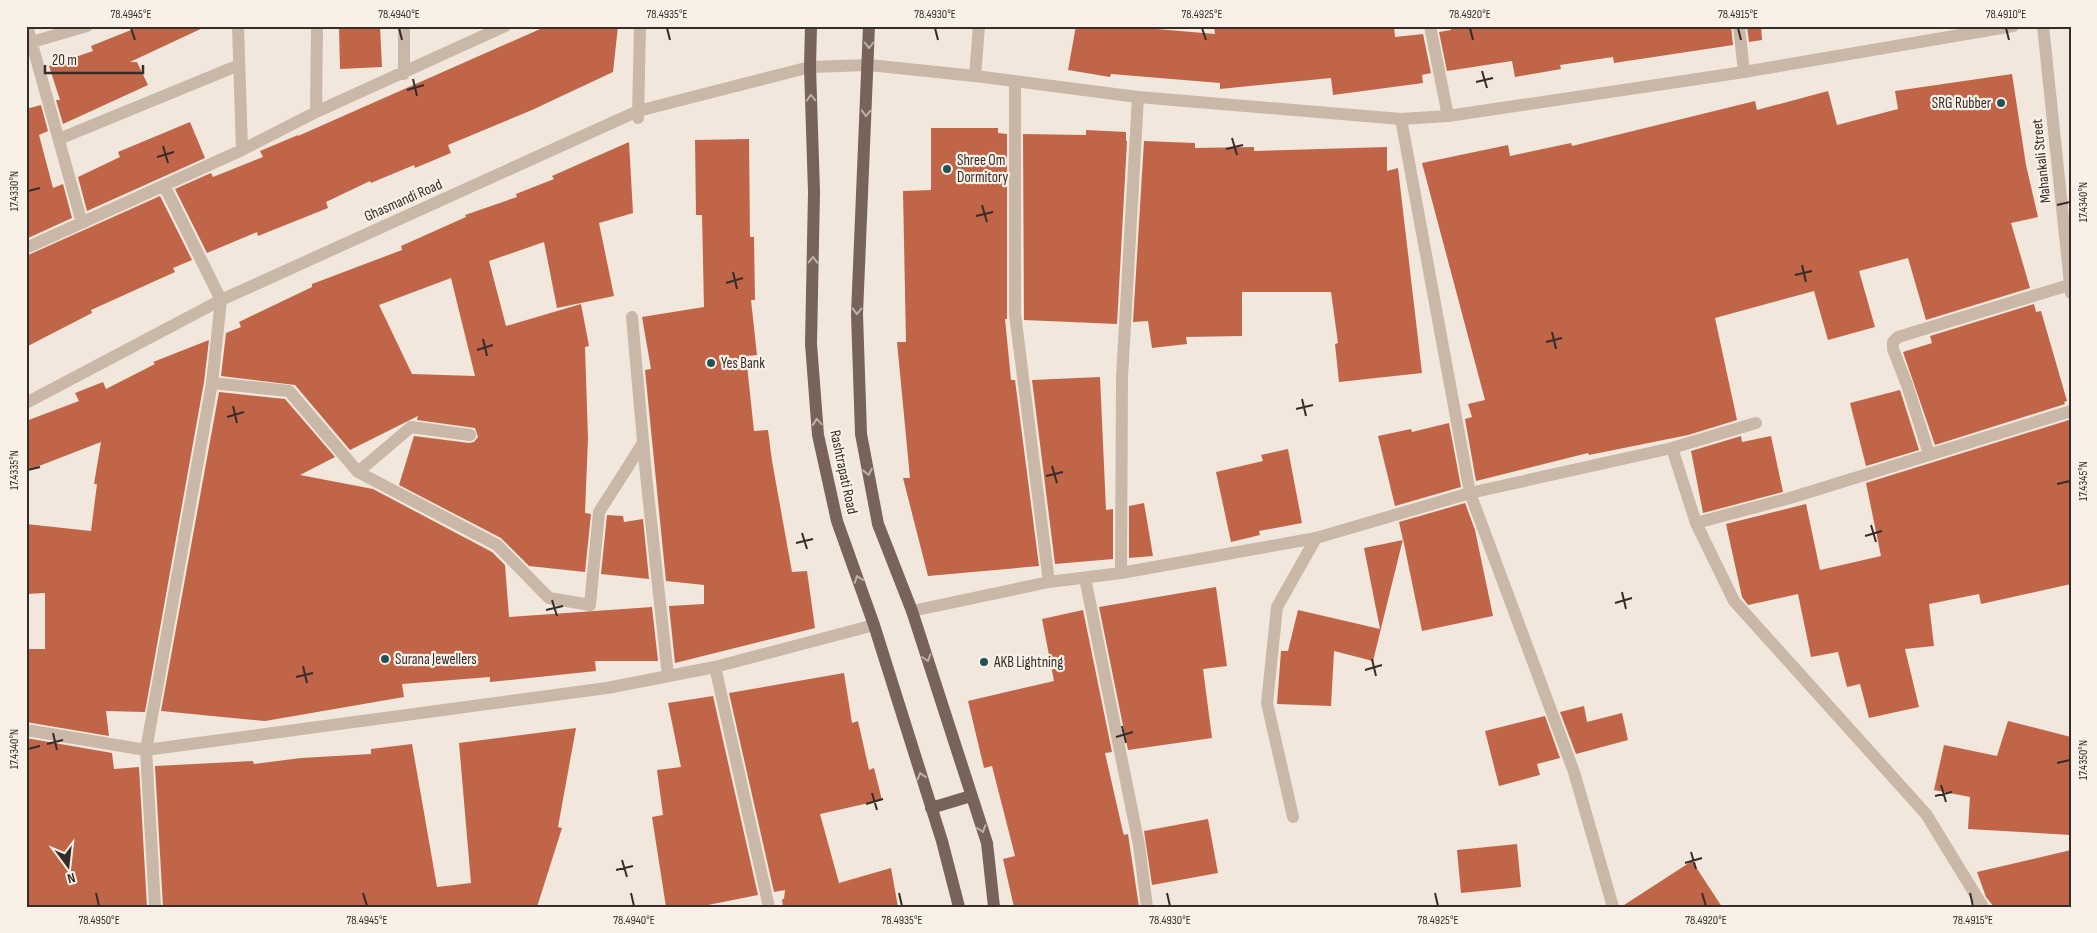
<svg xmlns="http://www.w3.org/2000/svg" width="2097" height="933" font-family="'Sofia Sans Condensed',sans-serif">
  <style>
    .building { fill: #c16549; fill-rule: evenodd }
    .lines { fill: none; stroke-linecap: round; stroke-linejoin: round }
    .minor { stroke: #c9b7a8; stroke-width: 12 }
    .tertiary { stroke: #c9b7a8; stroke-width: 12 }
    .primary { stroke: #77635a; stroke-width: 12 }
    .oneway { stroke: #beb1a8 }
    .ticks { fill: none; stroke: #362c28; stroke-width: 2 }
    .poi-dot { fill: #1f5356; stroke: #f9f1e8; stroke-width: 2 }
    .labels { text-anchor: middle; stroke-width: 4.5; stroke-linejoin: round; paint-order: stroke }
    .poi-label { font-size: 15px; fill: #362c28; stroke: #f9f1e8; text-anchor: start }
    .street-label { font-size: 15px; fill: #362c28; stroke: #f9f1e8 }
    .neatline { fill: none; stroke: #362c28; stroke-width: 2 }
    .ticks-label { font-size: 12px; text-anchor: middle; fill: #362c28 }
  </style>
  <rect width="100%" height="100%" fill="#f1e7dc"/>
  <!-- building -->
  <path class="building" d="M 141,26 L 207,26 L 130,62 L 137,62 L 148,85 L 63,124 L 56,100 L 60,100 L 49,66 L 93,51 L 91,46 Z
    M 366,26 L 380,26 L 382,67 L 340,69 L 339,27 Z
    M 547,26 L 618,26 L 613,72 L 532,110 L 448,145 L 451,153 L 415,168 L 414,165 L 371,183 L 370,181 L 326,202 L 328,208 L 258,236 L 257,232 L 207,253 L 175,189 L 211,173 L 213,177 L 263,157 L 260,151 L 298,135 L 298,136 Z
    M 1076,26 L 1122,26 L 1215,34 L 1214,26 L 1394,26 L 1395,37 L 1423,34 L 1431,73 L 1422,75 L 1423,83 L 1333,95 L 1331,78 L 1220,89 L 1220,83 L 1111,74 L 1110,77 L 1068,70 Z
    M 1450,26 L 1731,26 L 1733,45 L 1614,63 L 1613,57 L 1560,65 L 1561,69 L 1515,77 L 1512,61 L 1447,71 L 1439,32 L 1451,30 Z
    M 1747,26 L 1761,26 L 1762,40 L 1749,42 Z
    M 2012,74 L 2026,165 L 2038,217 L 2011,223 L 2030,288 L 1926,320 L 1908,258 L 1859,271 L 1875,327 L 1828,340 L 1814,291 L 1715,318 L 1737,420 L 1688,435 L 1589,455 L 1588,453 L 1476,481 L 1465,419 L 1472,417 L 1468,404 L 1485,400 L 1422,163 L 1508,145 L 1510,156 L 1571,143 L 1572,146 L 1755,101 L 1757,110 L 1828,91 L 1837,125 L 1898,109 L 1895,91 Z
    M 41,105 L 48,131 L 39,135 L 53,188 L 63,184 L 72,218 L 26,239 L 26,109 Z
    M 190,122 L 205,158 L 87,211 L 78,177 L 120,157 L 118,152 Z
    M 931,128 L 998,128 L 998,133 L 1007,134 L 1007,319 L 1005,319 L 1011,380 L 1015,380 L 1039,566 L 928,576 L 903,478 L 910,478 L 897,342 L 906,342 L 903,191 L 931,190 Z
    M 1086,130 L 1126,132 L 1126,141 L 1127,141 L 1117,324 L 1024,320 L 1023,134 L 1086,135 Z
    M 749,139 L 750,237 L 754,237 L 755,300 L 751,300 L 757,355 L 746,356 L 754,431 L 768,430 L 772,461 L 792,572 L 807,571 L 815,628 L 675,663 L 669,606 L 704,604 L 704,585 L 666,581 L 645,370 L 651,369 L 642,317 L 704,307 L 702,215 L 696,215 L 695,140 Z
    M 1144,141 L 1195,143 L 1195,148 L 1254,147 L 1254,151 L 1387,147 L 1387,171 L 1398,168 L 1422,373 L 1339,382 L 1335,344 L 1338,343 L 1331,292 L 1242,292 L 1242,336 L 1186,337 L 1187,344 L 1152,348 L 1148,321 L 1133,322 Z
    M 629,142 L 633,213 L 599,223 L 614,296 L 557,308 L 544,242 L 489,261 L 506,326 L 581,304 L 589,346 L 585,347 L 588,438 L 585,513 L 591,514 L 585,572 L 529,566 L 501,538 L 399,485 L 414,436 L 469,443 L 474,442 L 478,437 L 475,428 L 417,420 L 418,416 L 350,450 L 295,385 L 221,376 L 226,333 L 241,327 L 239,322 L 312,287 L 312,284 L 402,250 L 401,246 L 466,217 L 465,215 L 517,197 L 516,194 L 554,179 L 552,176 ZM 451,278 L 475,376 L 412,374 L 379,305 Z
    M 160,196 L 192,260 L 173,268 L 175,272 L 91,310 L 92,313 L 26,347 L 26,256 Z
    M 2034,304 L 2036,312 L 2041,311 L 2067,401 L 2064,402 L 2065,404 L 1935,445 L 1903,352 L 1932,343 L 1930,336 Z
    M 209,340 L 204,382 L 145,712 L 106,711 L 109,736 L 26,722 L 26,649 L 45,649 L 45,593 L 26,594 L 26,524 L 91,531 L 97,484 L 94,484 L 101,442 L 26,471 L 26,421 L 79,401 L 75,393 L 103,382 L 106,389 L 155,364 L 153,362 Z
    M 1100,377 L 1106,510 L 1113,509 L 1113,559 L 1055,564 L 1032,380 Z
    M 1900,390 L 1919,450 L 1866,466 L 1850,403 Z
    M 219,392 L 285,399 L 335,457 L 300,475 L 373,489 L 492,552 L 505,565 L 509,617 L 652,607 L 658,661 L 595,661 L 596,671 L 490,682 L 490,677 L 402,684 L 404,697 L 265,721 L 161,711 Z
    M 2069,420 L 2071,429 L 2071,584 L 1981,604 L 1979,594 L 1929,604 L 1934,646 L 1905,649 L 1919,707 L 1869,718 L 1860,684 L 1847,687 L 1838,652 L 1811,657 L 1798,594 L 1748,605 L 1742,597 L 1726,524 L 1806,504 L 1820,570 L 1881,556 L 1866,483 Z
    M 1449,423 L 1461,487 L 1395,506 L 1378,436 L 1411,429 L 1412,432 Z
    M 1741,436 L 1742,442 L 1771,436 L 1783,492 L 1703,513 L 1691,451 Z
    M 1288,449 L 1302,523 L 1259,531 L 1260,535 L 1231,542 L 1216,472 L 1263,461 L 1261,455 Z
    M 1144,503 L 1153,556 L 1129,558 L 1129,506 Z
    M 1465,503 L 1475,530 L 1493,616 L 1422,631 L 1403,539 L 1373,661 L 1334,651 L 1331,706 L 1277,704 L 1281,651 L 1288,651 L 1298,610 L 1380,629 L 1364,548 L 1403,540 L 1399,522 Z
    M 607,515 L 623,516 L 624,522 L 643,519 L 649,579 L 601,574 Z
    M 1216,587 L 1227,666 L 1203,669 L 1212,738 L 1128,750 L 1099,607 Z
    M 1083,610 L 1112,752 L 1105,753 L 1123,832 L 1124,835 L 1128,834 L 1139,907 L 1014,907 L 1003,859 L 1015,856 L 992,766 L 984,768 L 968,701 L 1054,681 L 1042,619 Z
    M 844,673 L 852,723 L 858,721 L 869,770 L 874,768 L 882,800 L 820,814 L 839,883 L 891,868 L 898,907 L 783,907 L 782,899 L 784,899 L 785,890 L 774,892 L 729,693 Z
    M 713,696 L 758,895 L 698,907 L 666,907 L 652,817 L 663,815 L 657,770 L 681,767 L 668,703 Z
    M 1584,706 L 1587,722 L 1622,713 L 1628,740 L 1576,754 L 1560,712 Z
    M 1545,716 L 1560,758 L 1537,764 L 1540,775 L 1499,786 L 1485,731 Z
    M 2008,721 L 2071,737 L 2071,835 L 1968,829 L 1970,797 L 1934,790 L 1944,745 L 1997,756 Z
    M 576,728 L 558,827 L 562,828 L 537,907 L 163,907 L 155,766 L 253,761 L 254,764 L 301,758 L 371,754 L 371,749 L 412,744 L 437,887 L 471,883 L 459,743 Z
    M 26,738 L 112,753 L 114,769 L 139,767 L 147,907 L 26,907 Z
    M 1208,819 L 1218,873 L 1152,885 L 1144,831 Z
    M 1517,844 L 1521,887 L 1461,893 L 1457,850 Z
    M 2071,850 L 2071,907 L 1994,907 L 1986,897 L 1977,872 Z
    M 1692,861 L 1722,907 L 1621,907 Z"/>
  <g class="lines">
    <!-- minor -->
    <path class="minor" d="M 27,26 L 82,223
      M 238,26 L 242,150
      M 1430,26 L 1448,116
      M 1739,26 L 1744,72
      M 32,42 L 87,26
      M 404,74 L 404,26
      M 975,76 L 979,26
      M 1015,82 L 1015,314 L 1049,582
      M 316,112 L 317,26
      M 638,118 L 640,26
      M 1401,119 L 1470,493 L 1574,772 L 1613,907
      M 59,139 L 239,65
      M 26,248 L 242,150 L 316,112 L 505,26
      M 632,317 L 646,475 L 668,676
      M 212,383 L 289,391 L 358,472 L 497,545 L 549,598 L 590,605 L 599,512 L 643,443
      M 1672,448 L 1696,523 L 1734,601 L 1926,814 L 1983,907
      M 1929,454 L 1907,385 L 1893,349 L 1893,342 L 1898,337 L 2069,285
      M 358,472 L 411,427 L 470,435
      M 1696,523 L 1790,498 L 2071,411
      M 1121,573 L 1122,377 L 1138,97
      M 1085,578 L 1139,845 L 1147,907
      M 912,611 L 1049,582 L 1121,573 L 1316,538 L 1470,493 L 1672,448 L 1756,423
      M 715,667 L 769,907
      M 26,730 L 146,750 L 607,688 L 715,667 L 874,625
      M 1293,817 L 1267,703 L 1277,607 L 1316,538
      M 155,907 L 146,750 L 212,383 L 221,300 L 164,185"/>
    <!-- tertiary -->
    <path class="tertiary" d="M 2043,26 L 2071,293
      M 26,403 L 221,300 L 638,111 L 810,67 L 869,65 L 975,76 L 1138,97 L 1401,119 L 1448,116 L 1744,72 L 2013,26"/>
    <!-- primary -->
    <path class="primary" d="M 811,26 L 810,67 L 814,192 L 811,344 L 818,435 L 837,521 L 874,625 L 942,841 L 959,907
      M 869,26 L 857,314 L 861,434 L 878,524 L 912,611 L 987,843 L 994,907
      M 931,808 L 971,796"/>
  </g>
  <!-- one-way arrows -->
  <defs><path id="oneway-chevron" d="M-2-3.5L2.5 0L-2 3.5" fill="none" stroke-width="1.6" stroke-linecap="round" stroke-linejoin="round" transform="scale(1.25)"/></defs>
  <g class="oneway">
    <use href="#oneway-chevron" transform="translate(869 45) rotate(90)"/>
    <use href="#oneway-chevron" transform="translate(811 98) rotate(-92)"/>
    <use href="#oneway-chevron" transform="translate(866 113) rotate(93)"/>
    <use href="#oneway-chevron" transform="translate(813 260) rotate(-89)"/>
    <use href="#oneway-chevron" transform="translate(857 311) rotate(91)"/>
    <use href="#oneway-chevron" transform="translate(817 422) rotate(-95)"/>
    <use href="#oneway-chevron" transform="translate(868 472) rotate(79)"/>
    <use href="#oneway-chevron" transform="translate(858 579) rotate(-110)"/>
    <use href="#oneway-chevron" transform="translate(927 658) rotate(72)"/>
    <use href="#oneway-chevron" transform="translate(921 776) rotate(-107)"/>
    <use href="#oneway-chevron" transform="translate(982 829) rotate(72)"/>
  </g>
  <!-- ticks -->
  <path class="ticks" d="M 131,28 L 135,40M 399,28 L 402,40M 667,28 L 670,40M 935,28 L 938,40M 1202,28 L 1206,40M 1470,28 L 1473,40M 1738,28 L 1741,40M 2006,28 L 2009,40M 1482,71 L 1487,88M 413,79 L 417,96M 1476,82 L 1493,78M 407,90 L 424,85M 1232,138 L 1237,155M 163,146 L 168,163M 1226,149 L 1243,145M 157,157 L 174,152M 28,191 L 40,188M 982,205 L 987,222M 2057,205 L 2070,202M 976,216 L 993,212M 1802,265 L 1806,282M 733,272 L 737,289M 1795,275 L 1812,271M 726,283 L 743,278M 1552,332 L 1556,349M 483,339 L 487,356M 1546,342 L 1562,338M 477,350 L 493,345M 1302,399 L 1306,416M 233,406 L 237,423M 1296,409 L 1313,405M 227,417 L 244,412M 1052,466 L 1057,483M 28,470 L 40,467M 1046,476 L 1063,472M 2057,484 L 2070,481M 1871,525 L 1876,542M 802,533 L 807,549M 1865,536 L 1882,531M 796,543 L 813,539M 1622,592 L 1626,609M 552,600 L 557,616M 1615,603 L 1632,598M 546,610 L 563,606M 1372,659 L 1376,676M 303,666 L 307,683M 1365,670 L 1382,665M 296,677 L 313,673M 1122,726 L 1126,743M 53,733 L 57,750M 1116,737 L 1133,732M 47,744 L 63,740M 28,749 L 40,746M 2057,763 L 2070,760M 1941,785 L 1946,802M 872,793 L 877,810M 1935,796 L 1952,792M 866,804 L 883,799M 1691,852 L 1696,869M 622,860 L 627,877M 1685,863 L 1702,858M 616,870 L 633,866M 96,893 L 99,906M 363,893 L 367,906M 631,893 L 634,906M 899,893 L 902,906M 1167,893 L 1170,906M 1435,893 L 1438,906M 1702,893 L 1706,906M 1970,893 L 1973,906"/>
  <!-- markers -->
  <g class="poi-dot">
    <circle cx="2001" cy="103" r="5"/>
    <circle cx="947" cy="169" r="5"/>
    <circle cx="711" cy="363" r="5"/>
    <circle cx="385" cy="659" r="5"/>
    <circle cx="984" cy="662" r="5"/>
  </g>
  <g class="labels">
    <!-- poi labels -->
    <g class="poi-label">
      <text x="1991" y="108" text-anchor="end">SRG Rubber</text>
      <text x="957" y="165">Shree Om<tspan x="957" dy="17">Dormitory</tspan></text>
      <text x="721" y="368">Yes Bank</text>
      <text x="395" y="664">Surana Jewellers</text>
      <text x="994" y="667">AKB Lightning</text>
    </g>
    <!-- street labels -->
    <g class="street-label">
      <text transform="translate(2041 161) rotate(-96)" y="5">Mahankali Street</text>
      <text transform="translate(403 200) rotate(-24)" y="5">Ghasmandi Road</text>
      <text transform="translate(844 472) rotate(78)" y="5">Rashtrapati Road</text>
    </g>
  </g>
  <!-- border -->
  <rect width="2097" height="933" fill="none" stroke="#f9f1e8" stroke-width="55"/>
  <!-- north arrow -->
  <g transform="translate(68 866) rotate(165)" stroke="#f9f1e8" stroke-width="4" paint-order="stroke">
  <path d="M0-4L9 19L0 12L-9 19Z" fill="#362c28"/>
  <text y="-8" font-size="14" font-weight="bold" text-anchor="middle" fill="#362c28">N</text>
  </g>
  <!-- scale -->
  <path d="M45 65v8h98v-8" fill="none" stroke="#362c28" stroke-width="2.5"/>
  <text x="52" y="65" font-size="15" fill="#362c28" stroke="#f9f1e8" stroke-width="4" paint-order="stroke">20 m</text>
  <rect x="28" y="28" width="2042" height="878" class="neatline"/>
  <g class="ticks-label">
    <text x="131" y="18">78.4945°E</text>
    <text x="399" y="18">78.4940°E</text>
    <text x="667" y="18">78.4935°E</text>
    <text x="935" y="18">78.4930°E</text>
    <text x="1202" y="18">78.4925°E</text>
    <text x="1470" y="18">78.4920°E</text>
    <text x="1738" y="18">78.4915°E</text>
    <text x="2006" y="18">78.4910°E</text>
    <text transform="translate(14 191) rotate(-90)" y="4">17.4330°N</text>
    <text transform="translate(2083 202) rotate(-90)" y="4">17.4340°N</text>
    <text transform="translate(14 470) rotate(-90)" y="4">17.4335°N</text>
    <text transform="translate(2083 481) rotate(-90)" y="4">17.4345°N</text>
    <text transform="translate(14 749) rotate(-90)" y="4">17.4340°N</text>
    <text transform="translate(2083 760) rotate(-90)" y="4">17.4350°N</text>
    <text x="99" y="924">78.4950°E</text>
    <text x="367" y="924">78.4945°E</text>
    <text x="634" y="924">78.4940°E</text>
    <text x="902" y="924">78.4935°E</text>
    <text x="1170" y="924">78.4930°E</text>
    <text x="1438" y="924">78.4925°E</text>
    <text x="1706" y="924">78.4920°E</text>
    <text x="1973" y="924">78.4915°E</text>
  </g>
</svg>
